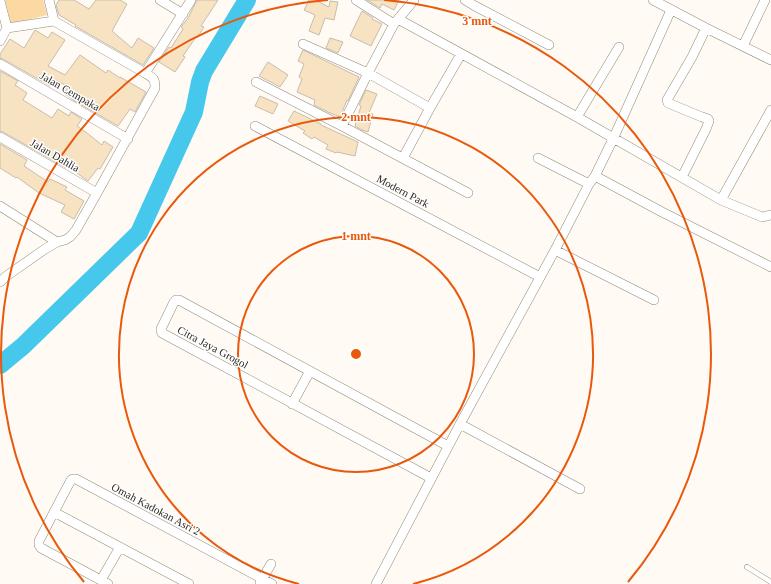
<svg xmlns="http://www.w3.org/2000/svg" width="771" height="584" font-family="'Times New Roman',serif">
  <style>
    .green { fill: #fcd9a3 }
    .lines { fill: none; stroke-linecap: round; stroke-linejoin: round }
    .river { stroke: #46c7ec; stroke-width: 18 }
    .building { fill: #f7e2c1; stroke: #c8bdad }
    .lane-casing { stroke: #93897a; stroke-width: 5.5 }
    .street-casing { stroke: #93897a; stroke-width: 10 }
    .lane { stroke: #fff; stroke-width: 4.5 }
    .street { stroke: #fff; stroke-width: 9 }
    .ring { fill: none; stroke: #e8590c; stroke-width: 2 }
    .labels { text-anchor: middle; stroke-width: 3; stroke-linejoin: round; paint-order: stroke }
    .street-label { font-size: 11px; fill: #2d2923; stroke: #fff }
    .centre { fill: #e8590c; stroke: #fff; stroke-width: 2 }
    .ring-label { font-size: 12px; text-anchor: middle; font-weight: bold; fill: #e8590c; stroke: #fff; stroke-width: 3; stroke-linejoin: round; paint-order: stroke }
  </style>
  <rect width="100%" height="100%" fill="#fffaf4"/>
  <!-- green -->
  <path class="green" d="M 5,0 L 43,0 L 47,15 L 11,24 Z"/>
  <g class="lines">
    <!-- river -->
    <path class="river" d="M 0,365 L 23,346 L 139,233 L 194,112 L 200,82 L 204,71 L 247,0"/>
  </g>
  <!-- building -->
  <path class="building" d="M 59,0 L 74,0 L 89,9 L 96,0 L 120,0 L 127,4 L 112,31 L 132,48 L 138,38 L 154,48 L 143,65 L 75,26 L 76,25 L 59,15 L 56,5 Z
    M 197,0 L 218,0 L 201,26 L 204,27 L 197,38 L 196,37 L 183,56 L 185,57 L 175,72 L 159,62 L 169,47 L 171,48 L 183,29 L 181,27 L 188,18 Z
    M 309,0 L 315,0 L 329,7 L 330,1 L 338,2 L 334,20 L 325,18 L 319,35 L 309,31 L 315,15 L 304,10 Z
    M 367,0 L 399,0 L 394,10 L 382,4 L 380,8 Z
    M 362,11 L 373,18 L 372,19 L 382,24 L 371,46 L 350,36 Z
    M 35,30 L 48,38 L 52,32 L 65,40 L 48,66 L 65,75 L 80,55 L 106,73 L 108,70 L 120,78 L 120,77 L 146,92 L 135,112 L 130,109 L 118,126 L 73,100 L 64,93 L 68,87 L 54,79 L 50,86 L 3,59 L 0,58 L 0,54 L 10,39 L 24,48 Z
    M 330,38 L 343,42 L 338,53 L 326,48 Z
    M 303,50 L 334,65 L 359,77 L 348,101 L 347,100 L 340,117 L 328,112 L 314,105 L 315,100 L 297,92 L 302,79 L 299,77 L 304,64 L 298,61 Z
    M 268,62 L 288,75 L 280,87 L 259,76 Z
    M 0,71 L 18,81 L 15,85 L 27,93 L 23,100 L 52,118 L 58,109 L 69,116 L 71,112 L 82,119 L 77,126 L 87,133 L 102,145 L 104,141 L 113,147 L 100,169 L 98,168 L 88,181 L 67,166 L 66,168 L 3,132 L 0,131 Z
    M 366,90 L 377,94 L 369,113 L 373,114 L 368,132 L 362,130 L 355,126 L 361,106 L 359,105 Z
    M 260,96 L 278,104 L 273,114 L 255,106 Z
    M 294,111 L 321,124 L 321,125 L 358,142 L 355,156 L 337,152 L 336,153 L 326,149 L 328,145 L 314,137 L 312,139 L 303,133 L 305,131 L 288,121 Z
    M 0,144 L 27,160 L 24,166 L 48,182 L 50,179 L 67,187 L 65,190 L 84,201 L 74,219 L 61,212 L 65,205 L 39,193 L 17,177 L 16,178 L 0,168 Z"/>
  <g class="lines">
    <!-- lane casing -->
    <g class="lane-casing">
      <path id="lane" d="M 747,567 L 771,582"/>
    </g>
    <!-- street casing -->
    <g class="street-casing">
      <path id="street" d="M 49,0 L 54,21
        M 160,0 L 183,14
        M 356,0 L 394,24
        M 465,0 L 475,6 L 549,45
        M 653,0 L 706,28 L 771,60
        M 0,1 L 7,28 L 0,41
        M 398,19 L 577,117 L 721,200 L 762,217 L 771,215
        M 7,28 L 54,21 L 145,73
        M 303,44 L 368,73 L 430,108
        M 743,46 L 765,0
        M 0,64 L 128,139
        M 256,82 L 342,126 L 468,193
        M 577,117 L 619,47
        M 255,126 L 540,277
        M 342,126 L 368,73 L 394,24 L 414,0
        M 0,137 L 97,193
        M 403,158 L 430,108 L 461,54
        M 538,158 L 589,184
        M 595,176 L 662,212 L 771,267
        M 682,177 L 706,129 L 709,121 L 708,119 L 702,117 L 668,103 L 667,100 L 692,57 L 706,28
        M 721,200 L 771,110
        M 0,206 L 57,242
        M 555,250 L 654,300
        M 0,282 L 5,277 L 45,249 L 57,242 L 65,240 L 70,237 L 76,230 L 97,193 L 155,88 C 155,78 153,78 145,73 L 151,64 L 191,0
        M 292,404 L 310,371
        M 460,424 L 580,489
        M 431,478 L 162,333 L 161,331 L 161,329 L 174,302 L 176,300 L 179,300 L 448,446
        M 54,512 L 39,541 L 39,545 L 41,548 L 108,584
        M 101,580 L 120,547
        M 260,583 L 271,564
        M 189,584 L 54,512 L 71,480 L 73,479 L 76,479 L 272,584
        M 376,584 L 460,424 L 555,250 L 589,184 L 595,176 L 614,137 L 671,10"/>
    </g>
    <!-- lane -->
    <use href="#lane" class="lane"/>
    <!-- street -->
    <use href="#street" class="street"/>
  </g>
  <!-- distance rings -->
  <g class="ring">
    <circle cx="356" cy="354" r="118"/>
    <path d="M299 584A237 237 0 1 1 413 584"/>
    <path d="M84 582A355 355 0 0 1 328 0M384 0A355 355 0 0 1 628 582"/>
  </g>
  <g class="labels">
    <!-- street labels -->
    <g class="street-label">
      <text transform="translate(70 91) rotate(30)" y="4">Jalan Cempaka</text>
      <text transform="translate(55 155) rotate(30)" y="4">Jalan Dahlia</text>
      <text transform="translate(403 191) rotate(28)" y="4">Modern Park</text>
      <text transform="translate(213 347) rotate(28)" y="4">Citra Jaya Grogol</text>
      <text transform="translate(156 509) rotate(28)" y="4">Omah Kadokan Asri 2</text>
    </g>
  </g>
  <circle cx="356" cy="354" r="6" class="centre"/>
  <g class="ring-label">
    <text x="477" y="25">3 mnt</text>
    <text x="356" y="121">2 mnt</text>
    <text x="356" y="240">1 mnt</text>
  </g>
</svg>
